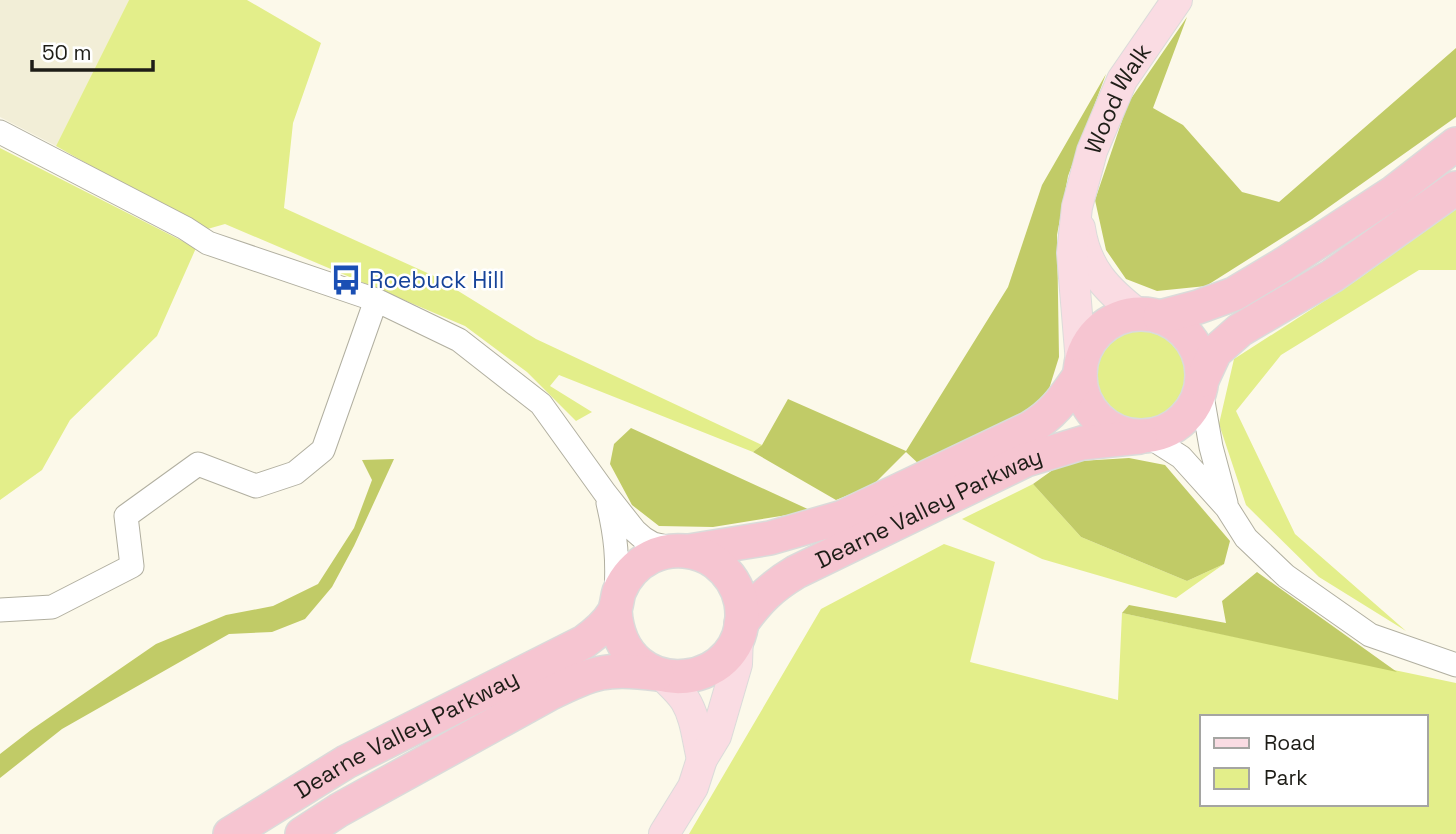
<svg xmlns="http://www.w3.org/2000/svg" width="1456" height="834" font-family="'Space Grotesk',sans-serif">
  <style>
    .built { fill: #f2eed7 }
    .green { fill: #e3ee8a; fill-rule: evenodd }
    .forest { fill: #c1cb67 }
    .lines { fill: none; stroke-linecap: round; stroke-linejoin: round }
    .minor-casing { stroke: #b1afa0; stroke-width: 25 }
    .major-casing { stroke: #dbdbda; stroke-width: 32 }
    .highway-casing { stroke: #dbdbda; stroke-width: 36 }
    .minor { stroke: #fff; stroke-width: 23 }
    .major { stroke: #fadce3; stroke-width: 30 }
    .highway { stroke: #f6c5d1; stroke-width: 33 }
    .labels { text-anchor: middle; stroke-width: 5; stroke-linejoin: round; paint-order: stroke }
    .street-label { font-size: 23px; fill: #1e1d17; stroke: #fff }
    .transit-label { font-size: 23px; fill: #164399; stroke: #fff; text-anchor: start }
  </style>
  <rect width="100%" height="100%" fill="#fcf9ea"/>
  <!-- built -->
  <path class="built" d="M 0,0 L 129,0 L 56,146 L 0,117 Z"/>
  <!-- green -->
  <path class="green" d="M 129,0 L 247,0 L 321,43 L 293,123 L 284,208 L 434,276 L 536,339 L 762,445 L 753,452 L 559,375 L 550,386 L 592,412 L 576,421 L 527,372 L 465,326 L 225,224 L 204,230 L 56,146 Z
    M 0,148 L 196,248 L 157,336 L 70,420 L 42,470 L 0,500 Z
    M 1456,208 L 1456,270 L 1419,270 L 1281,355 L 1236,411 L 1295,534 L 1406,631 L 1319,577 L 1246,505 L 1219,424 L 1234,359 L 1357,280 Z
    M1097 376a46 46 0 1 1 92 0a46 46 0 1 1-92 0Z
    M 1033,484 L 1081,537 L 1187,581 L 1224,564 L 1176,598 L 1042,559 L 962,519 Z
    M 944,544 L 995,562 L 970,662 L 1118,700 L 1122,613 L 1456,683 L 1456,834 L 689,834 L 821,609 ZM 1202,717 L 1426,717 L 1426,804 L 1202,804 Z"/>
  <!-- forest -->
  <path class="forest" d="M 1187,17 L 1153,108 L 1183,125 L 1242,192 L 1279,202 L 1456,48 L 1456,117 L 1312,219 L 1206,286 L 1157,291 L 1126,279 L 1106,250 L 1095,200 L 1128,103 Z
    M 1106,74 L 1068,176 L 1057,235 L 1059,357 L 1049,389 L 1028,412 L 920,465 L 906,452 L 873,485 L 836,500 L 753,452 L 762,445 L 788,399 L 906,451 L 1008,287 L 1042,185 Z
    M 631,428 L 812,511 L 713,527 L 659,526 L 632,505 L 610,464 L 614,444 Z
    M 1129,458 L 1165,465 L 1230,541 L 1224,564 L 1187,581 L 1081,537 L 1033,484 L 1064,462 Z
    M 394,459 L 354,546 L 332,587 L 305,619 L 272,632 L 229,634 L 62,729 L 0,778 L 0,754 L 31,730 L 156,644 L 226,615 L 273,606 L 318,584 L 354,528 L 372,480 L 362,460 Z
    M 1257,572 L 1397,672 L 1122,613 L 1129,605 L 1226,623 L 1222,601 Z"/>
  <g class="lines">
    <!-- minor casing -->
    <g class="minor-casing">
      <path id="minor" d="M 0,132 L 185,228 L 208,243 L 376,300 L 459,340 L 541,404 L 605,493 L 635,531 L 643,538 L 653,544 L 675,549
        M 1201,390 L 1211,447 L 1226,503
        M 1148,436 L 1181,457 L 1227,508 L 1246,538 L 1286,576 L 1370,635 L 1456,665
        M 608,503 C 616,537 618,559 616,594
        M 0,610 L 52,607 L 132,566 L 126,516 L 198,464 L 256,486 L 295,473 L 323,450 L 376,300"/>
    </g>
    <!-- major casing -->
    <g class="major-casing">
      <g id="major">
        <path d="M 1080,228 C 1086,269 1107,290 1138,314"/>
        <path id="s1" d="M 1081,363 L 1072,253 L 1077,207 L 1092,151 L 1122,80 L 1177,0"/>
        <path d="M 662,675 C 670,683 679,691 685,700 C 696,718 697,739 702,759"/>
        <path d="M 664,834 L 693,787 L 702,759 L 716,736 L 737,664 L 738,635"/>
      </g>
    </g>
    <!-- highway casing -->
    <g class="highway-casing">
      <g id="highway">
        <circle cx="1141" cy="375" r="61"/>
        <path d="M 1160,317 L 1198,307 L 1234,294 L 1284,264 L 1394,192 L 1456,144"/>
        <path d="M 1202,380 L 1215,352 L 1240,330 L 1332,276 L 1456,188"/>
        <path d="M 689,551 L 770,538 L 843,517 L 1030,428 C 1055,413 1064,398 1080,375"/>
        <path id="s2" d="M 741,624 C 758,600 771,587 796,572 L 1026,460 L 1082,443 L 1140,437"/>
        <path id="s3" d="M 230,834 L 346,762 L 584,642 C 595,634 607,624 614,612 C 617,606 617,598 619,592 C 625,577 637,564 651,557 C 671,547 698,549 716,563 C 729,573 738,587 741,603 C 755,689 621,710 615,610"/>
        <path d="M 302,834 L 339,810 L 549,694 C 593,672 607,667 657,674"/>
      </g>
    </g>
    <!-- minor -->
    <use href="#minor" class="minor"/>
    <!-- major -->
    <use href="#major" class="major"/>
    <!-- highway -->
    <use href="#highway" class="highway"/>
  </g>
  <!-- icons -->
  <defs>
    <g id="bus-bare" transform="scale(2.415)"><path d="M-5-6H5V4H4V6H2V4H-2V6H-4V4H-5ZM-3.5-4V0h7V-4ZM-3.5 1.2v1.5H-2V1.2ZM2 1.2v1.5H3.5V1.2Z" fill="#1a4fb4" stroke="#fff" stroke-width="2.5" paint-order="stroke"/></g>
  </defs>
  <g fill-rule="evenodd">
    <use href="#bus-bare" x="346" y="280"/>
  </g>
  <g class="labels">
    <!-- street labels -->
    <g class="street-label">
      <text dy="8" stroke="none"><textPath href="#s1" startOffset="273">Wood Walk</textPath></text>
      <text dy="8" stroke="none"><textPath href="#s2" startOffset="224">Dearne Valley Parkway</textPath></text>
      <text dy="8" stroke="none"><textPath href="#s3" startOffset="203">Dearne Valley Parkway</textPath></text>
    </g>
    <!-- transit labels -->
    <g class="transit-label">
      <text x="369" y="288">Roebuck Hill</text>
    </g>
  </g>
  <!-- legend -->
  <rect x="1200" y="715" width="228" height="91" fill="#ffffff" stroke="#a5a5a2" stroke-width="2"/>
  <rect x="1214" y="738" width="35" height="10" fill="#fadce3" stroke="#a5a5a2" stroke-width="2"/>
  <text x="1264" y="750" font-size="21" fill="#1e1d17">Road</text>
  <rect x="1214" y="768" width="35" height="21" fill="#e3ee8a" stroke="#a5a5a2" stroke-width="2"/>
  <text x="1264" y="785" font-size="21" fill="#1e1d17">Park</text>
  <!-- scale -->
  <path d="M32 60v10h121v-10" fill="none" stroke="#1e1d17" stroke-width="3.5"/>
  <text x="42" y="60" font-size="21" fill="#1e1d17" stroke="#ffffff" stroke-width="5" paint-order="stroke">50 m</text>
</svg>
